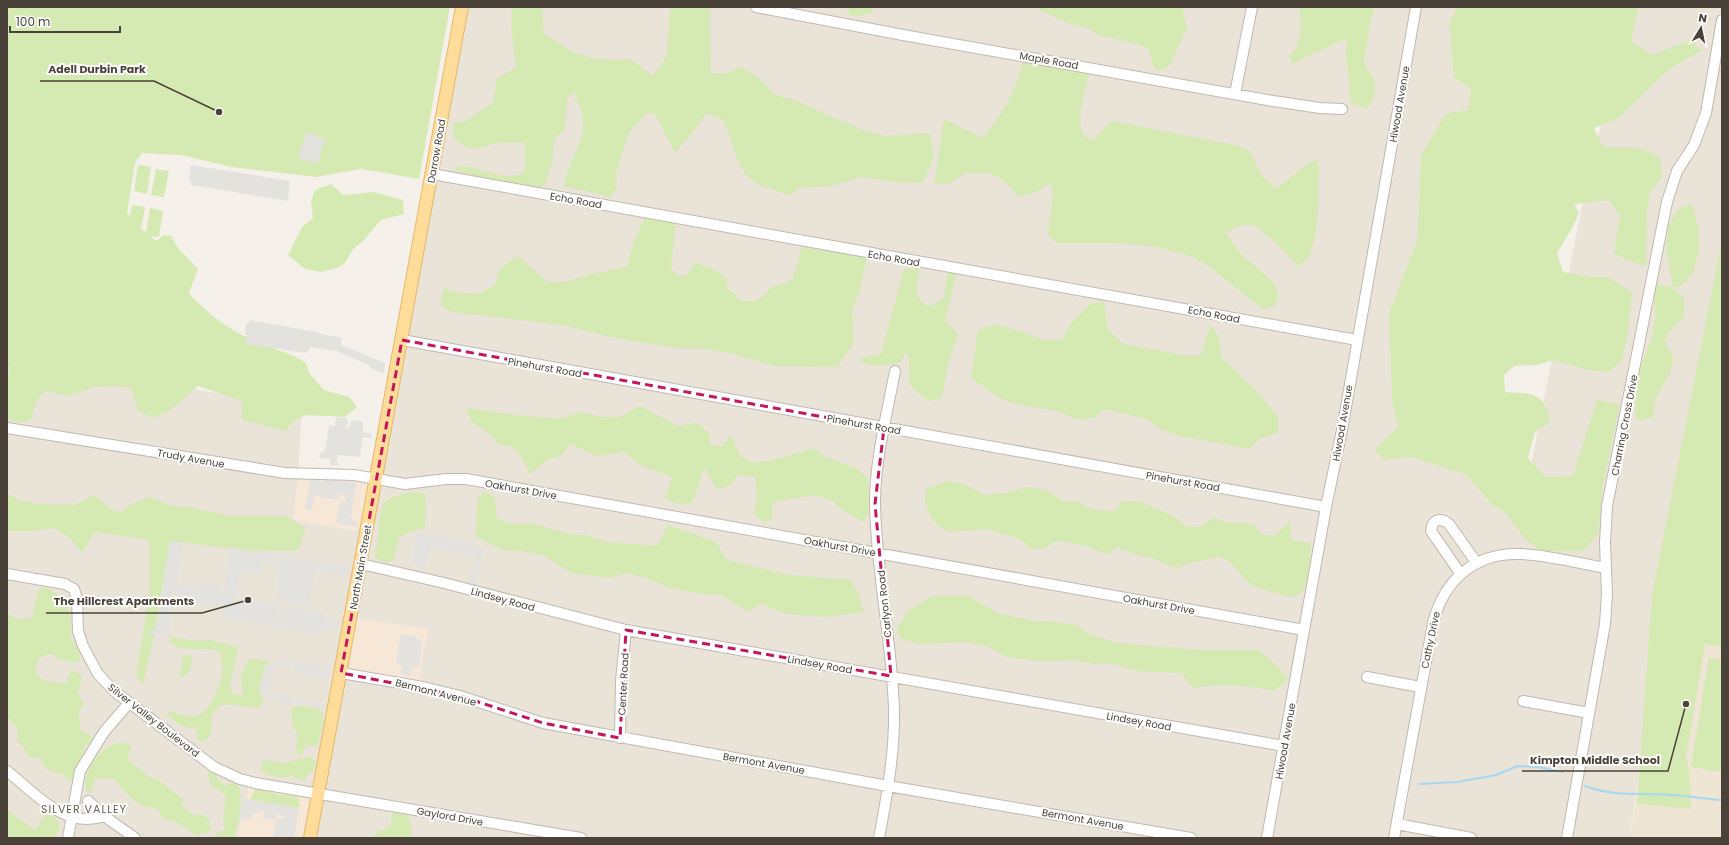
<svg xmlns="http://www.w3.org/2000/svg" width="1729" height="845" font-family="Poppins,sans-serif">
  <style>
    .residential { fill: #e9e3d8 }
    .commercial { fill: #f7e7d6 }
    .education { fill: #eee5d4 }
    .green { fill: #d5eab3 }
    .parking { fill: #e4e2df }
    .lines { fill: none; stroke-linecap: round; stroke-linejoin: round }
    .stream { stroke: #a7d8f2; stroke-width: 2 }
    .minor-casing { stroke: #c1b9ad; stroke-width: 12 }
    .major-casing { stroke: #e6b868; stroke-width: 14 }
    .minor { stroke: #fff; stroke-width: 10 }
    .major { stroke: #ffdc9a; stroke-width: 12 }
    .marked { fill: none; stroke: #c2185b; stroke-width: 3; stroke-dasharray: 8 5; stroke-linejoin: round }
    .labels { text-anchor: middle; stroke-width: 4; stroke-linejoin: round; paint-order: stroke }
    .street-label { font-size: 10px; fill: #4a4238; stroke: #fff }
    .neighbourhood-label { font-size: 11px; letter-spacing: 1px; fill: #6d5f4f; stroke: #fff }
    .leader { fill: none; stroke: #4a4238; stroke-width: 1.5 }
    .callout-dot { fill: #4a4238; stroke: #fff; stroke-width: 1.5 }
    .callout-label { font-size: 11px; text-anchor: middle; font-weight: bold; fill: #4a4238; stroke: #fff; stroke-width: 4; stroke-linejoin: round; paint-order: stroke }
  </style>
  <rect width="100%" height="100%" fill="#f5f1ea"/>
  <!-- residential -->
  <path class="residential" d="M 462,7 L 1460,7 L 1449,24 L 1454,78 L 1471,88 L 1468,110 L 1447,113 L 1421,156 L 1417,241 L 1389,313 L 1392,401 L 1398,427 L 1384,460 L 1412,457 L 1466,475 L 1492,505 L 1506,512 L 1524,538 L 1524,501 L 1589,170 L 1625,36 L 1602,7 L 1722,7 L 1722,530 L 1638,783 L 1629,838 L 581,838 L 319,793 L 246,804 L 237,838 L 7,838 L 7,361 L 302,406 L 298,474 L 366,533 Z
    M 323,798 L 553,838 L 316,838 Z"/>
  <!-- commercial -->
  <path class="commercial" d="M 298,474 L 375,479 L 366,533 L 293,520 Z
    M 351,617 L 428,629 L 419,678 L 419,687 L 341,673 Z
    M 250,782 L 319,793 L 310,838 L 237,838 Z"/>
  <!-- education -->
  <path class="education" d="M 1662,613 L 1722,625 L 1722,838 L 1629,838 L 1635,807 Z"/>
  <!-- green -->
  <path class="green" d="M 7,7 L 450,7 L 419,179 L 361,169 L 316,177 L 231,167 L 181,155 L 142,153 L 135,163 L 127,213 L 130,216 L 132,205 L 145,207 L 141,229 L 146,232 L 150,208 L 163,211 L 159,237 L 150,236 L 157,241 L 163,235 L 171,236 L 178,248 L 198,269 L 189,293 C 209,316 235,334 264,345 C 280,351 291,353 306,363 L 309,373 L 324,390 L 349,397 L 357,407 L 345,417 L 306,415 L 292,422 L 286,431 L 242,420 L 242,401 L 198,386 L 171,410 L 153,418 L 138,410 L 131,388 L 114,386 L 94,387 L 68,396 L 45,391 L 38,398 L 30,421 L 19,422 L 7,418 L 7,378 L 11,367 L 7,366 Z
    M 512,7 L 542,7 L 544,33 C 575,55 592,63 630,59 L 653,76 L 666,57 L 671,7 L 710,7 L 711,73 L 725,74 L 741,67 L 759,78 L 776,96 L 792,99 L 862,130 L 885,136 L 930,133 L 934,157 L 923,182 L 905,183 L 861,177 L 832,186 L 800,188 L 790,195 C 776,190 758,187 747,176 C 739,168 729,133 723,120 L 706,113 L 693,132 L 675,153 L 656,115 L 648,112 L 630,131 L 616,172 L 617,188 L 610,197 L 564,186 C 566,167 579,150 583,131 C 585,118 579,103 574,92 L 567,99 L 566,120 L 564,130 L 555,139 L 552,163 L 545,185 L 541,187 L 493,180 L 457,171 L 455,169 L 457,166 C 478,165 505,184 525,172 L 525,142 L 495,143 L 479,148 L 468,148 L 454,139 L 453,124 L 457,122 L 464,122 L 493,103 L 497,79 L 516,67 L 511,25 Z
    M 846,7 L 874,7 L 873,12 L 863,15 L 851,16 Z
    M 1033,7 L 1182,7 L 1187,28 L 1170,64 L 1166,69 L 1156,70 L 1152,63 L 1149,49 L 1136,44 L 1099,35 L 1090,29 L 1068,23 Z
    M 1299,7 L 1375,7 L 1370,24 L 1364,63 C 1376,82 1380,89 1367,109 L 1351,103 L 1346,54 L 1347,38 L 1292,64 L 1290,57 C 1302,43 1302,25 1299,7 Z
    M 1457,7 L 1640,7 L 1637,13 L 1631,41 L 1652,55 L 1691,40 L 1701,51 L 1669,69 L 1619,118 L 1594,128 L 1603,147 L 1639,148 L 1660,157 L 1662,177 L 1651,191 L 1647,207 L 1646,266 L 1626,260 L 1614,252 L 1620,216 L 1609,200 L 1574,204 L 1579,213 L 1571,230 L 1557,253 L 1563,272 L 1591,277 L 1608,277 L 1632,292 L 1628,332 L 1622,360 L 1608,372 L 1588,370 L 1553,360 L 1537,365 L 1514,366 L 1504,375 L 1505,392 C 1532,394 1543,391 1551,421 L 1535,432 L 1528,458 L 1545,477 L 1573,476 L 1597,400 L 1620,404 L 1603,485 L 1598,534 L 1584,551 L 1541,551 L 1524,538 L 1506,513 L 1492,505 L 1466,475 L 1412,457 L 1384,460 L 1375,450 L 1398,427 L 1392,401 L 1389,313 L 1417,241 L 1421,156 L 1440,123 L 1447,113 L 1468,110 L 1471,88 L 1454,78 L 1449,24 Z
    M 1023,59 L 1090,71 C 1087,86 1073,124 1085,136 C 1086,138 1090,139 1093,140 L 1112,121 L 1234,145 L 1249,150 L 1263,178 L 1277,188 L 1310,162 L 1318,160 C 1319,183 1321,243 1306,260 C 1304,262 1301,264 1298,266 C 1289,257 1263,228 1252,225 C 1242,224 1234,228 1226,233 L 1239,252 L 1274,283 L 1279,295 L 1274,307 L 1263,309 L 1207,265 L 1194,257 L 1158,247 L 1117,243 L 1057,243 L 1048,235 L 1053,192 L 1049,183 L 1040,190 L 1019,197 L 1002,179 L 987,173 L 965,173 L 949,184 L 934,183 L 944,119 L 982,138 C 1003,115 1017,89 1023,59 Z
    M 138,165 L 151,167 L 147,194 L 134,191 Z
    M 156,169 L 169,171 L 164,197 L 151,195 Z
    M 331,184 L 343,195 L 374,192 L 403,200 L 404,214 L 381,220 L 362,242 L 353,249 L 345,263 L 337,268 L 321,272 L 305,269 L 288,255 L 302,227 L 313,218 L 311,201 L 315,190 Z
    M 1692,204 C 1694,213 1699,225 1699,234 C 1700,252 1695,286 1673,288 L 1685,299 L 1684,317 L 1669,332 L 1665,341 L 1674,359 L 1670,373 L 1656,398 L 1653,418 L 1639,420 L 1635,414 L 1636,381 L 1651,339 L 1656,317 L 1653,296 L 1657,285 L 1673,287 L 1666,246 L 1668,230 L 1672,220 L 1680,208 Z
    M 646,216 L 676,222 L 671,266 L 676,275 L 688,276 L 694,263 L 707,266 L 725,276 L 728,289 L 742,301 L 757,301 L 774,286 L 785,284 L 793,279 L 802,247 L 867,257 L 859,294 L 852,311 L 854,330 L 852,346 L 837,367 L 774,366 L 730,353 L 703,349 L 677,348 L 611,337 L 563,325 L 451,312 L 440,305 L 444,288 L 454,292 L 479,294 L 495,285 L 500,268 L 518,256 L 548,282 L 566,282 L 587,275 L 627,267 L 633,244 Z
    M 1722,240 L 1722,647 L 1705,644 L 1686,759 L 1689,768 L 1691,809 L 1637,804 L 1652,596 Z
    M 920,268 C 918,284 912,294 926,306 L 933,305 L 944,297 L 948,272 L 957,272 L 945,320 L 958,334 L 947,368 L 942,398 L 929,401 L 910,386 L 909,358 L 906,352 L 901,362 C 888,366 872,368 860,361 L 861,358 L 881,354 L 902,276 L 905,269 Z
    M 1104,302 L 1108,330 L 1124,344 L 1183,355 L 1201,356 L 1210,325 L 1219,337 L 1221,357 L 1258,392 L 1278,417 L 1278,433 L 1259,439 L 1250,449 L 1179,436 L 1159,428 L 1147,419 L 1104,409 L 1096,417 L 1084,420 L 1074,418 L 1058,411 L 1021,405 L 1003,400 L 971,378 L 978,330 L 995,324 L 1023,332 L 1042,340 L 1062,340 L 1071,323 L 1090,304 Z
    M 640,406 L 678,426 L 697,423 L 709,433 L 710,445 L 722,447 L 731,435 L 740,455 L 752,463 L 774,460 L 814,448 L 825,457 L 858,469 L 868,479 L 869,511 L 864,522 L 842,510 L 833,501 L 815,495 L 778,501 L 772,505 L 773,519 L 764,522 L 754,514 L 757,496 L 755,477 L 737,475 L 729,486 L 717,490 L 704,467 L 695,496 L 690,505 L 675,503 L 665,499 L 672,477 C 652,469 641,469 625,452 L 597,456 L 570,444 L 561,456 L 548,459 L 530,474 L 518,452 L 510,446 L 498,444 L 490,434 L 472,422 L 466,408 L 515,415 L 560,419 L 580,412 L 601,417 L 620,417 Z
    M 948,481 L 966,485 L 985,495 L 1007,493 L 1027,487 L 1043,489 L 1066,502 L 1076,501 L 1087,507 L 1097,510 L 1115,511 L 1122,501 L 1138,501 L 1173,516 L 1188,527 L 1201,527 L 1214,517 C 1230,526 1237,522 1253,524 L 1261,534 L 1274,536 L 1290,521 L 1292,541 L 1311,543 L 1310,570 L 1303,591 L 1294,597 L 1284,596 L 1251,585 L 1229,561 L 1219,557 L 1190,563 L 1177,568 L 1155,559 L 1136,555 L 1117,547 L 1109,554 L 1101,553 L 1090,547 L 1063,541 L 1054,542 L 1045,549 L 1028,548 L 1026,543 L 1017,538 L 987,529 L 950,532 L 937,525 L 931,517 L 925,502 L 926,489 Z
    M 484,491 L 495,498 L 497,518 L 512,524 L 534,524 L 574,535 L 586,535 L 606,542 L 657,546 L 668,525 L 716,542 L 727,560 L 789,575 L 851,580 L 859,595 L 864,612 L 828,617 L 787,614 L 760,604 L 748,612 L 719,594 L 702,594 L 671,588 L 646,578 L 625,573 L 610,578 L 571,573 L 543,555 L 522,551 L 503,550 L 476,537 L 477,500 Z
    M 415,492 L 426,494 L 425,528 L 411,531 L 399,537 L 394,559 L 389,562 L 379,561 L 375,556 C 376,547 379,537 379,528 C 379,499 389,496 415,492 Z
    M 7,493 L 18,500 L 39,504 L 75,505 L 94,495 L 111,509 L 120,513 L 130,505 L 150,497 L 172,506 L 192,508 L 232,516 L 286,516 L 306,529 L 298,550 L 254,551 L 170,541 L 155,631 L 143,685 L 136,675 L 149,594 L 149,540 L 95,532 L 82,553 L 72,540 L 55,528 L 30,531 L 7,531 Z
    M 43,587 C 59,592 70,603 71,621 C 71,628 70,634 71,640 L 80,651 L 79,662 C 70,664 58,658 50,653 C 40,656 37,661 35,671 L 42,680 L 58,683 L 67,683 L 68,676 L 73,670 L 80,674 L 82,679 L 78,693 L 84,704 C 77,713 78,719 81,730 L 93,737 L 92,741 L 85,746 L 80,763 L 71,782 L 62,774 L 47,770 L 43,763 L 37,757 L 31,758 L 20,743 L 17,742 C 17,740 18,738 18,735 C 18,728 12,721 7,716 L 7,612 C 14,621 22,619 32,617 L 38,591 Z
    M 933,596 L 969,596 L 997,613 L 1037,622 L 1048,621 L 1076,625 L 1089,634 L 1117,643 L 1199,650 L 1259,650 L 1275,664 L 1288,679 L 1274,691 C 1245,685 1223,684 1193,688 L 1181,673 L 1137,671 L 1110,663 L 1096,664 L 1072,660 L 1039,661 L 1007,657 L 987,646 L 965,642 L 920,644 L 901,639 L 897,629 L 908,611 Z
    M 172,637 L 197,641 L 210,640 L 238,647 L 230,688 L 233,694 L 241,695 L 243,693 L 241,675 L 248,660 L 260,659 L 269,662 L 272,668 L 258,688 C 272,715 251,707 235,705 C 230,704 224,705 219,705 L 211,717 L 212,722 L 210,737 L 203,742 L 198,739 L 196,729 L 187,728 L 178,724 L 167,714 L 171,711 C 178,714 186,717 195,716 C 209,715 220,686 222,675 C 224,668 221,660 221,653 C 216,651 211,649 205,649 C 194,649 176,651 169,641 Z
    M 185,655 L 192,657 C 192,667 189,675 180,678 L 179,677 L 183,656 Z
    M 1709,657 L 1722,660 L 1722,772 L 1691,767 Z
    M 305,706 L 315,708 L 324,713 L 318,746 L 306,745 L 302,754 L 298,755 C 297,752 295,748 296,744 C 297,736 301,736 293,728 L 291,712 L 293,707 Z
    M 116,743 L 126,743 L 132,746 L 127,759 L 146,773 L 145,774 L 154,780 L 156,778 L 184,800 L 182,805 L 194,816 L 198,813 L 209,819 L 211,828 L 208,832 L 196,835 L 176,822 L 163,818 L 156,808 L 142,806 L 135,802 L 113,778 L 100,779 L 96,777 L 91,792 L 88,793 C 78,776 100,747 116,743 Z
    M 308,757 L 312,758 L 316,762 L 313,771 L 306,775 L 306,781 L 291,776 C 283,780 266,776 260,769 L 264,760 L 284,763 Z
    M 209,769 L 216,774 L 218,780 L 225,786 L 231,783 L 237,783 C 245,804 240,818 234,838 L 211,838 L 225,829 L 223,820 L 226,797 L 220,789 L 213,788 L 208,775 Z
    M 256,788 L 281,795 L 298,796 L 300,806 L 295,809 L 251,800 L 251,796 Z
    M 393,809 L 406,813 C 412,822 413,829 410,838 L 372,838 L 379,830 L 387,829 L 391,824 Z
    M 7,810 L 35,830 L 47,813 L 50,813 C 56,817 61,825 59,832 L 56,833 L 56,838 L 7,838 Z"/>
  <!-- parking -->
  <path class="parking" d="M 307,132 L 325,139 L 317,164 L 298,157 Z
    M 191,165 L 290,181 L 288,201 L 191,185 L 191,180 L 189,179 Z
    M 250,320 L 317,332 L 317,333 L 342,338 L 341,345 L 385,363 L 384,373 L 372,369 L 369,365 L 336,351 L 311,347 L 306,353 L 246,344 L 247,336 L 245,333 L 246,324 L 249,323 Z
    M 336,417 L 348,419 L 347,427 L 349,428 L 352,420 L 363,422 L 363,432 L 372,434 L 371,438 L 363,437 L 360,457 L 337,455 L 337,462 L 339,465 L 330,465 L 330,459 L 319,458 L 321,452 L 324,452 L 326,445 L 329,425 L 335,426 Z
    M 309,477 L 319,477 L 321,483 L 325,479 L 356,482 L 351,517 L 352,520 L 358,522 L 357,527 L 336,523 L 340,502 L 345,503 L 346,501 L 344,495 L 339,494 L 338,500 L 316,496 L 316,490 L 312,510 L 305,509 L 310,483 Z
    M 417,532 L 471,543 L 484,548 L 475,584 L 470,583 L 476,561 L 474,556 L 431,547 L 424,571 L 417,569 L 419,565 L 412,563 Z
    M 170,541 L 183,543 L 177,582 L 173,581 L 174,584 L 197,588 L 198,582 L 221,586 L 221,592 L 224,592 L 228,591 L 224,589 L 230,547 L 349,566 L 347,576 L 315,572 L 308,609 L 303,608 L 303,606 L 275,601 L 281,565 L 265,562 L 261,565 L 260,574 L 240,571 L 236,595 L 233,600 L 234,603 L 238,605 L 239,599 L 278,605 L 277,612 L 281,612 L 282,606 L 324,613 L 323,619 L 339,620 L 337,630 L 322,627 L 321,635 L 226,619 L 226,613 L 221,612 L 223,602 L 226,601 L 221,601 L 220,606 L 195,602 L 196,596 L 173,593 L 170,595 L 175,596 L 168,637 L 148,634 L 149,630 L 155,631 Z
    M 401,634 L 416,636 L 416,639 L 422,640 L 419,667 L 412,667 L 410,676 L 401,674 L 402,666 L 396,663 Z
    M 280,659 L 331,667 L 330,671 L 327,671 L 326,677 L 298,672 L 296,675 L 293,674 L 294,666 L 292,664 L 279,663 L 274,669 L 270,691 L 272,694 L 280,696 L 283,694 L 290,695 L 291,699 L 324,704 L 323,707 L 305,704 L 295,705 L 281,703 L 280,700 L 269,698 L 265,692 L 259,690 L 265,665 L 272,664 Z
    M 242,798 L 299,808 L 294,838 L 273,838 L 276,819 L 282,819 L 283,817 L 277,813 L 275,820 L 263,818 L 264,811 L 261,811 L 253,814 L 250,820 L 239,818 Z"/>
  <g class="lines">
    <!-- stream -->
    <path class="stream" d="M 1419,784 L 1458,782 L 1496,775 L 1518,766 L 1537,767 L 1563,772
      M 1585,786 C 1613,797 1644,793 1673,795 C 1689,796 1706,799 1722,800"/>
    <!-- minor casing -->
    <g class="minor-casing">
      <path id="minor" d="M 756,7 L 903,35 L 1273,101 L 1320,108 L 1342,109
        M 1235,94 L 1252,7
        M 432,174 L 1357,340
        M 402,340 L 1326,507
        M 7,428 L 285,473 L 354,475 L 405,484 L 446,479 L 466,479 L 1304,630
        M 361,564 L 444,583 L 626,630 L 1284,746
        M 1460,573 L 1431,531 C 1432,519 1441,517 1449,524 L 1476,562
        M 7,574 L 65,584 L 74,589 L 77,599 L 78,631 L 83,646 L 98,674 L 114,691 L 214,767 L 240,779 L 255,783 L 581,838
        M 341,673 L 423,687 L 460,696 L 543,723 L 888,786 L 1191,838
        M 1367,677 L 1420,687
        M 1523,701 L 1589,713
        M 620,738 L 621,681 L 626,630
        M 7,771 C 35,793 65,830 104,816 L 135,838
        M 88,801 L 104,816
        M 1397,824 L 1471,838
        M 68,838 L 80,771 L 104,732 L 129,703
        M 879,838 C 887,795 895,752 894,709 C 892,640 876,572 875,503 C 875,459 887,414 895,371
        M 1267,838 L 1326,507 L 1342,430 L 1416,7
        M 1394,838 L 1433,623 C 1444,580 1475,552 1521,554 C 1549,555 1578,563 1605,568
        M 1567,838 L 1605,624 L 1607,594 L 1605,543 L 1607,506 L 1667,202 L 1677,171 L 1694,145 L 1706,113 L 1722,20"/>
    </g>
    <!-- major casing -->
    <g class="major-casing">
      <path id="major" d="M 310,838 L 462,7"/>
    </g>
    <!-- minor -->
    <use href="#minor" class="minor"/>
    <!-- major -->
    <use href="#major" class="major"/>
  </g>
  <!-- marked area -->
  <path class="marked" d="M 402,340 L 884,428 L 875,504 L 891,676 L 626,630 L 620,738 L 543,723 L 460,696 L 341,673 Z"/>
  <g class="labels">
    <!-- street labels -->
    <g class="street-label">
      <text transform="translate(1049 60) rotate(10)" y="4">Maple Road</text>
      <text transform="translate(1399 104) rotate(-80)" y="4">Hiwood Avenue</text>
      <text transform="translate(436 151) rotate(-80)" y="4">Darrow Road</text>
      <text transform="translate(576 200) rotate(10)" y="4">Echo Road</text>
      <text transform="translate(894 258) rotate(10)" y="4">Echo Road</text>
      <text transform="translate(1214 314) rotate(11)" y="4">Echo Road</text>
      <text transform="translate(545 367) rotate(10)" y="4">Pinehurst Road</text>
      <text transform="translate(1342 423) rotate(-80)" y="4">Hiwood Avenue</text>
      <text transform="translate(864 424) rotate(10)" y="4">Pinehurst Road</text>
      <text transform="translate(1624 425) rotate(-79)" y="4">Charring Cross Drive</text>
      <text transform="translate(191 458) rotate(10)" y="4">Trudy Avenue</text>
      <text transform="translate(1183 481) rotate(10)" y="4">Pinehurst Road</text>
      <text transform="translate(521 489) rotate(10)" y="4">Oakhurst Drive</text>
      <text transform="translate(840 546) rotate(10)" y="4">Oakhurst Drive</text>
      <text transform="translate(360 567) rotate(-80)" y="4">North Main Street</text>
      <text transform="translate(503 599) rotate(15)" y="4">Lindsey Road</text>
      <text transform="translate(884 604) rotate(-96)" y="4">Carlyon Road</text>
      <text transform="translate(1159 604) rotate(10)" y="4">Oakhurst Drive</text>
      <text transform="translate(1430 640) rotate(-78)" y="4">Cathy Drive</text>
      <text transform="translate(820 664) rotate(10)" y="4">Lindsey Road</text>
      <text transform="translate(623 684) rotate(-87)" y="4">Center Road</text>
      <text transform="translate(436 692) rotate(14)" y="4">Bermont Avenue</text>
      <text transform="translate(154 720) rotate(38)" y="4">Silver Valley Boulevard</text>
      <text transform="translate(1139 721) rotate(10)" y="4">Lindsey Road</text>
      <text transform="translate(1285 741) rotate(-80)" y="4">Hiwood Avenue</text>
      <text transform="translate(764 763) rotate(10)" y="4">Bermont Avenue</text>
      <text transform="translate(450 816) rotate(10)" y="4">Gaylord Drive</text>
      <text transform="translate(1083 819) rotate(10)" y="4">Bermont Avenue</text>
    </g>
    <!-- neighbourhood labels -->
    <g class="neighbourhood-label">
      <text x="84" y="813">SILVER VALLEY</text>
    </g>
  </g>
  <!-- callouts -->
  <path class="leader" d="M219 112L154 81H40M248 600L202 613H46M1686 704L1668 771H1522"/>
  <g class="callout-dot">
    <circle cx="219" cy="112" r="4"/>
    <circle cx="248" cy="600" r="4"/>
    <circle cx="1686" cy="704" r="4"/>
  </g>
  <g class="callout-label">
    <text x="97" y="73">Adell Durbin Park</text>
    <text x="124" y="605">The Hillcrest Apartments</text>
    <text x="1595" y="764">Kimpton Middle School</text>
  </g>
  <!-- border -->
  <rect width="1729" height="845" fill="none" stroke="#4a4238" stroke-width="16"/>
  <!-- north arrow -->
  <g transform="translate(1701 28) rotate(10)" stroke="#ffffff" stroke-width="3" paint-order="stroke">
  <path d="M0-3L7 15L0 10L-7 15Z" fill="#4a4238"/>
  <text y="-6" font-size="11" font-weight="bold" text-anchor="middle" fill="#4a4238">N</text>
  </g>
  <!-- scale -->
  <path d="M10 26v6h110v-6" fill="none" stroke="#4a4238" stroke-width="2"/>
  <text x="16" y="26" font-size="12" fill="#4a4238" stroke="#ffffff" stroke-width="3" paint-order="stroke">100 m</text>
</svg>
